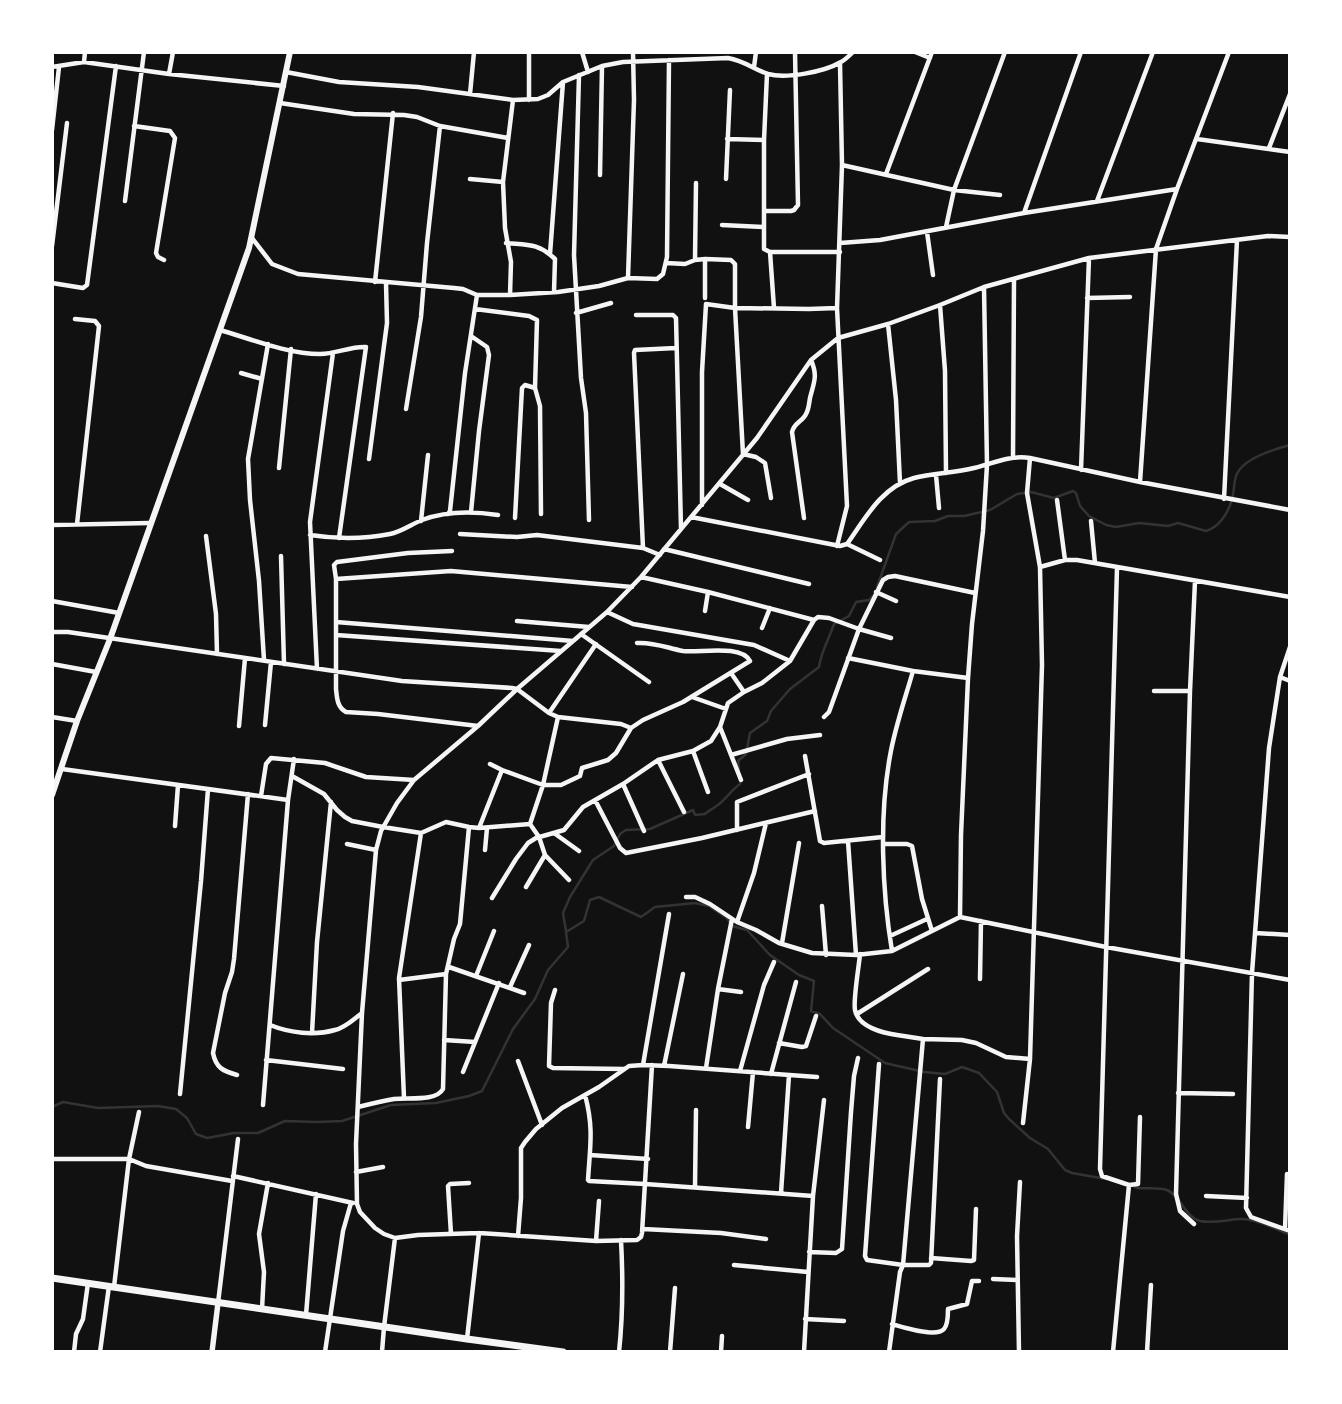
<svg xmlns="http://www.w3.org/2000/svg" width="1342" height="1404" font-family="'Sofia Sans Condensed',sans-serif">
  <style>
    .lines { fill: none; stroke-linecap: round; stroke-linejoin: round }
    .stream { stroke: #333; stroke-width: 2.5 }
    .minor { stroke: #f5f5f5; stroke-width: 4.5 }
    .tertiary { stroke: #f5f5f5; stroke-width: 5.5 }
    .secondary { stroke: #f5f5f5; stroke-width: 6 }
    .primary { stroke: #f5f5f5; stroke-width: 7 }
  </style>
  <rect width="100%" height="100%" fill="#111"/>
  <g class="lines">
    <!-- stream -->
    <path class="stream" d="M 877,587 L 896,534 L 909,522 L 935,521 L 948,516 L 964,516 L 990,510 L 1017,494 L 1031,492 L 1054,498 L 1073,491 L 1076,493 L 1080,506 L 1089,516 L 1106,525 L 1116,527 L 1139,523 L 1168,526 L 1178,523 L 1206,531 C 1220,527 1229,511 1232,499 C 1235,490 1233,479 1238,472 C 1246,458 1275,449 1290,445
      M 739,770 L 738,761 L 746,754 L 750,733 L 767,721 L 771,711 L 790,689 L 819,667 C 821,652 829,639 834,624 L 849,616 L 856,602 L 869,600 L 874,595
      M 566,931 L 563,913 L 570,897 L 593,860 L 614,846 L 620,834 L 626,830 L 650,829 L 693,810 L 695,815 L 705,814 C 709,810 711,810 715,807 C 724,802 731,790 740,784 L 740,780
      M 52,1107 L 63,1102 L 98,1108 L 158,1106 L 176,1109 L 187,1118 L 196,1134 L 207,1138 L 234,1133 L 258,1133 L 285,1121 L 317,1122 L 342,1121 L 391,1105 L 436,1103 L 469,1096 L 482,1091 L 513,1029 L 535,999 L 548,970 L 568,947 L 566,932 L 584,921 L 590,900 L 599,897 L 641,917 L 655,907 L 695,903 L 709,906 L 727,918 L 732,926 L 747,930 L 770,955 L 799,975 L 814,981 L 811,1011 L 820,1014 L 833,1028 L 885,1063 L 924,1072 L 945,1074 L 962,1067 L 979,1073 L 997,1092 L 1004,1113 L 1009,1119 L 1030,1138 L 1048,1149 L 1065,1170 L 1072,1173 L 1106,1179
      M 1133,1186 L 1137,1188 C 1145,1189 1159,1187 1167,1190 C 1181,1196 1185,1217 1200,1221 C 1215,1224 1229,1219 1242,1219 C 1256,1219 1277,1229 1290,1235"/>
    <!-- minor -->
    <path class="minor" d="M 582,52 L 588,72
      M 915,52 L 930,58
      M 84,62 L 85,52
      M 52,67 L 84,62 L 169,74 L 284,86
      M 754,67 L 756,52
      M 286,72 L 339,82 L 418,87 L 513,100 L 538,99 L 548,95 L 563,82 L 602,66 L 623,62 L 728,58 C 745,61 753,69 768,74 C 786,79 824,72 841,62 C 845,60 849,56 853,52
      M 169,74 L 173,52
      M 767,74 L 764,140 L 764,249 L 770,252 L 840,252
      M 579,75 L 574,255 L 581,378 L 586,413 L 589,520
      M 470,94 L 474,52
      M 529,100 L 529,52
      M 280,103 L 354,114 L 404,115 L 417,117 L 440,126 L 508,138
      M 134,126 L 170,131 L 175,138 L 156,253 L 158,257 L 164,260
      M 52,130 L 59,67
      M 727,139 L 764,140
      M 1197,139 L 1290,152
      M 1269,148 L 1290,94
      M 842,165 L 954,190 L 1000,195
      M 886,174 L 932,52
      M 600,175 L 602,66
      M 470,179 L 503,182
      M 726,179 L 730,90
      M 125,201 L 144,52
      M 1097,201 L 1153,52
      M 764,211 L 791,211 L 794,210 L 798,205 L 795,52
      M 1024,213 L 1081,52
      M 722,225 L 763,227
      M 946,227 L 954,190 L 1005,52
      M 927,232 L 933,275
      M 252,238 L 272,264 L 298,274 L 454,288 L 463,289 L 477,295 L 510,295 L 558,292 L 599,286 L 628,278 L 657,279 L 663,274 L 667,257 L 669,60
      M 506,243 C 528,245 538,243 555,259 L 554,292
      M 840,243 L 880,240 L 1024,213 L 1177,189
      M 52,246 L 67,123
      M 770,252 L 774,308
      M 550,254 L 563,82
      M 695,260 L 696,183
      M 666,263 L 685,264 L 695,260 L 705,259 L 731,260 L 735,264 L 735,308 L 743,454 L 756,457 L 765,463 L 771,498
      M 628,278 L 634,100 L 633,52
      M 375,282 L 393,113
      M 52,283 L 83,288 L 87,285 L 116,66
      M 510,295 L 511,262 L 505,228 L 503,182 L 513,100
      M 705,298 L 705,259
      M 1087,298 L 1130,297
      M 940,305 L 945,371 L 946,473
      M 475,309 L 529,316 L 537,320 L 535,388 L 540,406 L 541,514
      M 576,313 L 611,303
      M 636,315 L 673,315 L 676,318 L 681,529
      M 75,319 L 95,321 L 99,326 L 77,524
      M 888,324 L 896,400 L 900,483
      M 220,330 C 251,339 288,354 320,354 C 336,354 351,346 366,347 L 339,538
      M 471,336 L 487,347 L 489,355 L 479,431 L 471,512
      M 241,373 L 262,379
      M 406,409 L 421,317 L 427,243 L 440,126
      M 1013,457 L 1014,279
      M 369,459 L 387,323 L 386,283
      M 279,468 L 291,349
      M 1081,470 L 1089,258
      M 936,475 L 939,508
      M 1140,482 L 1156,249 L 1177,189 L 1229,52
      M 720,484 L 748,500
      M 1224,499 L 1237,240
      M 1057,500 L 1065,560
      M 702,505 L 702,372 L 706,304 L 735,308 L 809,309 L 837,308
      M 448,514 L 450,511 L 465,373 L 477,295
      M 691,517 L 840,546 L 847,544
      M 515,518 L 522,388 L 525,385 L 535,388
      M 804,518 L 792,432 C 794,423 803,421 806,414 C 809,409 809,403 810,398 C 814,382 818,376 811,360
      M 421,521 L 428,455
      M 1091,521 L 1095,563
      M 52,525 L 150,523
      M 460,534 L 517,537 L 537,535 L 643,548 L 660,555
      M 310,535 C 336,539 364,539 390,534 C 401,532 412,524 422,520 C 446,511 472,511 498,515
      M 206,536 L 216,614 L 217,654
      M 847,544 C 865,519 881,487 914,478 C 933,473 954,473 974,468 C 994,463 1010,455 1030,458 L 1140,482 L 1290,510
      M 847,544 L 880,560
      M 837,546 L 847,506 L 837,308 L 842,165 L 840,63
      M 643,548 L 634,353 L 635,350 L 676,348
      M 664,549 L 809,584
      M 281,556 L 284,664
      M 1040,567 L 1065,560 L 1077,560 L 1290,597
      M 1117,568 L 1100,1169 L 1102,1176 L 1129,1185 L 1138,1184 L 1140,1117
      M 641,577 L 708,592 L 814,620
      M 336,579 L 334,565 L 337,562 L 408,553 L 452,551
      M 876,592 L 896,601
      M 52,601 L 119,613
      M 705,611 L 708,592
      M 607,612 L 633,624 L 754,645 L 790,661
      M 517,621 L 589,627
      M 336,622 L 573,641
      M 762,628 L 770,608
      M 52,632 L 68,632 L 402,681 L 512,688 L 517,689 L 549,713 L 558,717 L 621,724 L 631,728 L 643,720 L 683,702 L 750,661 C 741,644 700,653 683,651 C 667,648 655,642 637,643
      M 581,634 L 649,682
      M 336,635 L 561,651
      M 1290,647 L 1280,677 L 1269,748 L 1252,973 L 1246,1208 L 1251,1217 L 1290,1231
      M 848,658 L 913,671 L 968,678
      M 264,660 L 259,581 L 250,500 L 248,459 L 268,344
      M 52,664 L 96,672
      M 317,669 L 310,522 L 333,353
      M 731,673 L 744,692
      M 1280,677 L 1290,681
      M 1154,691 L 1190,691
      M 692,697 L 726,709
      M 549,713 L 596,644
      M 52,717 L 77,721
      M 824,717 L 829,712 L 859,629 L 883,580 L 888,577 L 895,576 L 975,593
      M 265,725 L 271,662
      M 239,726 L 245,658
      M 478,726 L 378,714 L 346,712 C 337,707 337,698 336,689 L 336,579 L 451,571 L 632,587
      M 720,727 L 741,780
      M 693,751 L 708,792
      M 731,755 L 787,739 L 820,735
      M 805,756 L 820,841 L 824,843 L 883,837
      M 658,760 L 684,812
      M 490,764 L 502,770
      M 62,769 L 288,800
      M 292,776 L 324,794 L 337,810 L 345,817 L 352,821 L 383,827 L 421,833 L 446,822 L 469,827 L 479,828 L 530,824 L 539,837 L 545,855 L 569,880
      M 623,784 L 644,831
      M 261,796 L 266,764 L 271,758 L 325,763 L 366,777 L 414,780
      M 595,800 L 620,848 L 626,853 L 702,838 L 815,811
      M 530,824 L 543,785 L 558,717
      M 175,826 L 178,785
      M 479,828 L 502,770 L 543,785 L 561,785 L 580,776 L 582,768 L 608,760 L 616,753 L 631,728
      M 737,830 L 737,802 L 809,774
      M 554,833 L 579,851
      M 848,841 L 856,955 L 892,951 L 960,917
      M 347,844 L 376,850
      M 884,844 L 907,844 L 912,846 L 922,899 L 932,931
      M 485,850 L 487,828
      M 526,887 L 545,855
      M 686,897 L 695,897 L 710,904 L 737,922 L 756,930 L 779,943 L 812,953 L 856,955
      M 492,898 L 516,859 L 528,843 L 536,838 L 564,830 L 583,807 L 623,784 L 658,760 L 693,751 L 711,741 L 720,727 L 728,703 L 744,692 L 762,683 L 790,661 L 814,620 L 818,617 L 829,618 L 859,629 L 891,638
      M 822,906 L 826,955
      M 960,917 L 961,835 L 968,678 L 972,624 L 983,531 L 987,465 L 984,287
      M 960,917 L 1106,947 L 1290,980
      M 737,922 L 754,873 L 766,823
      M 1255,933 L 1290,935
      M 890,936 L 927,919
      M 782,943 L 799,843
      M 892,951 C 882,891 879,816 890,756 C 895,727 905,699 913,671
      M 860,954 C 859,966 853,1000 855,1010 C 858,1027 883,1033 897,1035 L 923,1039 L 962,1040 L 976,1043 L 1006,1057 L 1030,1059
      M 449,967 L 524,993
      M 476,976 L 494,931
      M 980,979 L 981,921
      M 399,980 L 446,974
      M 510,987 L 529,945
      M 718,989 L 741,992
      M 555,990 L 551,1003 L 549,1066 L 553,1068 L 624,1069
      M 857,1014 L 928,969
      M 270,1025 C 290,1033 314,1036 335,1030 C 345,1028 354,1019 362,1013
      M 312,1033 L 317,942 L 331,802
      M 444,1040 L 475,1042
      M 779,1043 L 802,1047 L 806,1046 L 816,1016
      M 266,1060 L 343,1069
      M 518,1061 L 542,1125
      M 879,1064 L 865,1256 L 867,1260 L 903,1265 L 929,1265 L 931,1263 L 940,1079
      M 643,1065 L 669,914
      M 652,1065 L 642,1233 L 641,1237 L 637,1240 L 596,1241 L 479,1233 L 418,1235 L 395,1238 L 384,1234 L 375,1228 L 360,1212 L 357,1204 L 356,1144 L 362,1013 L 376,850 L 381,831 L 397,803 L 414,780 L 478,726 L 517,689 L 607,612 L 641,577 L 757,438 L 811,360 L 838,338 L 888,324 L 940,305 L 984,287 L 1089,258 L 1268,236 L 1290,237
      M 664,1066 L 683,974
      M 706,1068 L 718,989 L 732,919
      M 740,1071 L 764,985 L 774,962
      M 463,1072 L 499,983
      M 771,1074 L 796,982
      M 237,1075 C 223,1071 216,1068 213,1053 L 225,993 L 232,972 L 234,959 L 248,794
      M 1178,1093 L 1233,1094
      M 180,1094 L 201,881 L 208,789
      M 585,1095 C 594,1128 590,1147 588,1180 L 589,1181 L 645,1184 L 813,1196
      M 404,1098 L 399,978 L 421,833
      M 263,1105 L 288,800 L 294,759
      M 358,1107 C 370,1104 382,1101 394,1099 C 407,1097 436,1102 443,1089 L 446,974 L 454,939 L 460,924 L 469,827
      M 1023,1123 L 1030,1059 L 1042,665 L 1040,567 L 1027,493 L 1030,458
      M 748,1127 L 753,1072
      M 590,1155 L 648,1159
      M 52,1159 L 129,1159 L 139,1112
      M 356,1172 L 383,1167
      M 233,1176 L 353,1203
      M 695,1187 L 696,1110
      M 781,1193 L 789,1075
      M 1206,1196 L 1247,1198
      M 1194,1224 L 1180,1211 L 1176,1194 L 1190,691 L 1195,581
      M 643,1229 L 721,1233 L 766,1239
      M 1285,1229 L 1287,1174
      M 451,1234 L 448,1186 L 450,1184 L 469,1183
      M 518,1236 L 521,1198 L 521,1148 L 525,1142 L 536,1129 L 562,1108 L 599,1087 L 629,1066 L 643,1065 L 669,1066 L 817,1077
      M 596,1241 L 599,1201
      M 809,1252 L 836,1253 L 842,1249 L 851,1112 L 854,1076 L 858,1058
      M 931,1258 L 971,1261 L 974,1260 L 976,1209
      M 734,1265 L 808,1272
      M 993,1279 L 1017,1280
      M 114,1287 L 129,1159 L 146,1166 L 232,1181
      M 218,1303 L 238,1139
      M 262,1309 L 264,1272 L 259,1234 L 268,1183
      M 306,1315 L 316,1194
      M 805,1319 L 844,1321
      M 892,1324 C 903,1327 936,1338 944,1329 C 948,1325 948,1315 948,1309 L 967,1304 L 972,1281 L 979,1281
      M 467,1339 L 479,1233
      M 74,1352 L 76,1334 L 83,1319 L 88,1283
      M 100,1352 L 109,1286
      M 325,1352 L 343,1231 L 351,1203
      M 382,1352 L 384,1327 L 395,1238
      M 619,1352 C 623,1315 623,1277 621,1240
      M 670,1352 L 675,1288
      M 721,1352 L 722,1336
      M 804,1352 L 813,1196 L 824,1100
      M 889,1352 L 900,1272 L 903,1265 L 923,1039
      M 1019,1352 L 1017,1236 L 1020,1182
      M 1113,1352 L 1129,1185
      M 1147,1352 L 1151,1285"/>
    <!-- tertiary -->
    <path class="tertiary" d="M 212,1352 L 218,1303"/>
    <!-- secondary -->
    <path class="secondary" d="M 52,795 L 77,721 L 110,639 L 249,248 L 290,52"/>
    <!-- primary -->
    <path class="primary" d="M 52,1278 L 467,1339 L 563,1352"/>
  </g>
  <!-- border -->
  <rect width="1342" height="1404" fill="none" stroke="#ffffff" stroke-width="108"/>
</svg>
